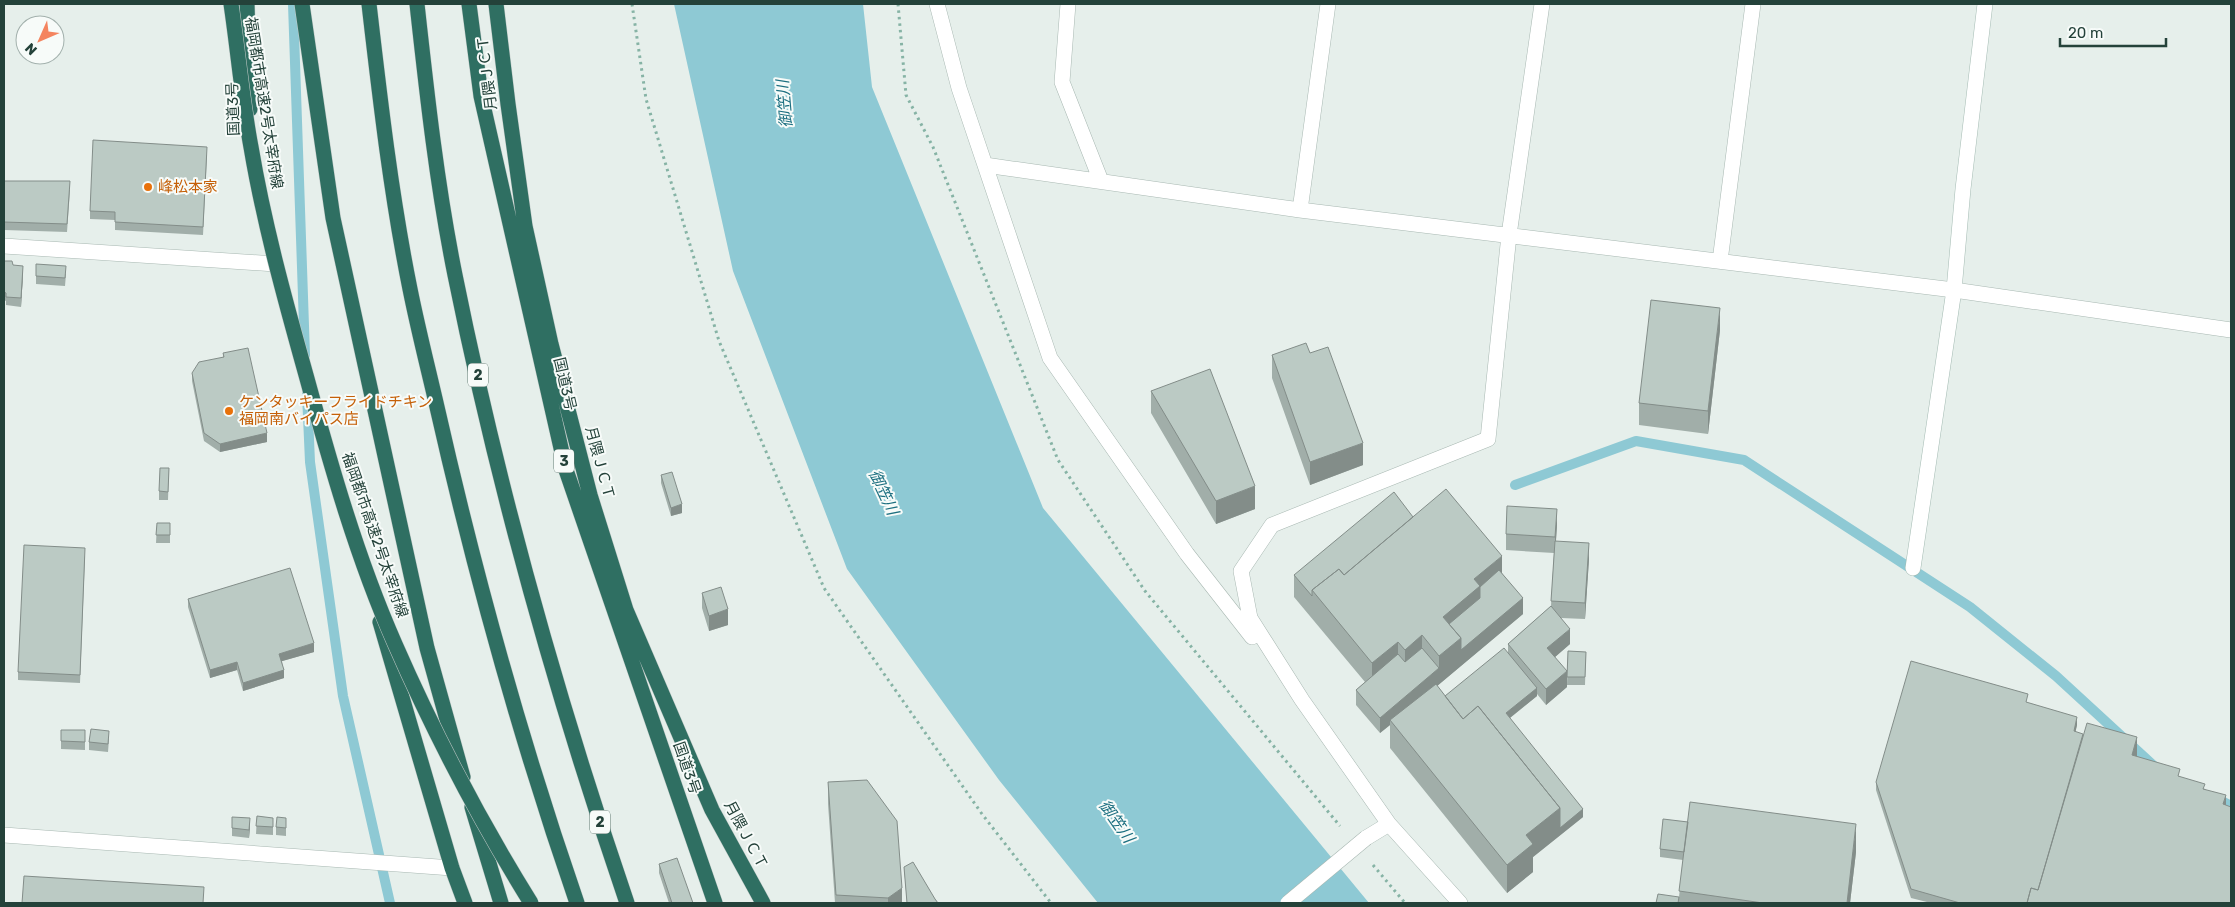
<svg xmlns="http://www.w3.org/2000/svg" width="2235" height="907" font-family="Rubik,'Noto Sans JP',sans-serif">
  <style>
    .water { fill: #8ec9d4 }
    .lines { fill: none; stroke-linecap: round; stroke-linejoin: round }
    .stream { stroke: #8ec9d4; stroke-width: 10 }
    .street-casing { stroke: #a8b8b2; stroke-width: 16 }
    .secondary-casing { stroke: #a4bbb3; stroke-width: 16 }
    .highway-casing { stroke: #c2cac8; stroke-width: 16 }
    .path { stroke: #86b3a5; stroke-width: 3; stroke-dasharray: 2.5 4; stroke-linecap: butt }
    .street { stroke: #fff; stroke-width: 15 }
    .secondary { stroke: #fff; stroke-width: 15 }
    .highway { stroke: #2f6f62; stroke-width: 15 }
    .street-bridge-casing { stroke: #a8b8b2; stroke-width: 16; stroke-linecap: butt }
    .highway-bridge-casing { stroke: #c2cac8; stroke-width: 16; stroke-linecap: butt }
    .street-bridge { stroke: #fff; stroke-width: 15 }
    .highway-bridge { stroke: #2f6f62; stroke-width: 15 }
    .wall { fill: #a1aea9 }
    .shaded-wall { fill: #838d89 }
    .building { fill: #bbcac4; stroke: #838d89 }
    .food-dot { fill: #e8710a; stroke: #f7fbf9; stroke-width: 2 }
    .labels { text-anchor: middle; stroke-width: 4; stroke-linejoin: round; paint-order: stroke }
    .shield { fill: #f7fbf9; stroke: #637a73; stroke-width: 1 }
    .shield-label { font-size: 14px; font-weight: bold; fill: #24423a }
    .street-label { font-size: 15px; fill: #24423a; stroke: #f7fbf9 }
    .food-label { font-size: 15px; fill: #c56008; stroke: #f7fbf9; text-anchor: start }
    .water-label { font-size: 16px; font-style: italic; fill: #1c6f80; stroke: #f7fbf9 }
  </style>
  <rect width="100%" height="100%" fill="#e6efeb"/>
  <!-- water -->
  <path class="water" d="M 674,4 L 863,4 L 872,87 L 1043,508 L 1369,903 L 1098,903 L 999,780 L 847,569 L 733,271 Z"/>
  <g class="lines">
    <!-- stream -->
    <path class="stream" d="M 293,4 L 305,355
      M 307,394 L 310,462 L 343,696 L 390,903
      M 1515,485 L 1636,441 L 1744,460 L 1970,607 L 2056,676 L 2155,767
      M 2214,797 L 2231,806"/>
    <!-- street casing -->
    <g class="street-casing">
      <path id="street" d="M 937,4 L 959,88 L 1050,358 L 1187,554 L 1252,637
        M 1068,4 L 1062,82 L 1101,181
        M 985,165 L 1300,210 L 1954,290 L 2231,330
        M 1300,210 L 1328,4
        M 4,246 L 275,264
        M 1720,261 L 1753,4
        M 4,835 L 452,868
        M 1366,838 L 1389,824
        M 1460,903 L 1389,824 L 1302,700 L 1250,618 L 1241,571 L 1272,525 L 1488,439 L 1509,235 L 1542,4"/>
    </g>
    <!-- secondary casing -->
    <g class="secondary-casing">
      <path id="secondary" d="M 1913,568 L 1954,290 L 1963,189 L 1985,4"/>
    </g>
    <!-- highway casing -->
    <g class="highway-casing">
      <path id="highway" d="M 247,4 L 250,109
        M 302,4 L 333,218 L 427,648 L 463,777
        M 369,4 C 380,99 391,195 410,289 C 418,329 428,368 437,407 C 475,575 521,741 577,903
        M 417,4 C 427,95 437,186 455,275 C 498,488 557,698 627,903
        M 469,4 L 481,96 L 566,470 L 715,903
        M 496,4 L 508,104 L 525,226 L 551,344 L 590,495 L 626,610 L 712,810 L 763,903
        M 380,622 L 452,868 L 465,903
        M 472,807 L 501,903"/>
    </g>
    <!-- path -->
    <path class="path" d="M 632,4 L 646,99 L 719,341 L 824,588 L 982,814 L 1051,903
      M 898,4 L 906,95 L 933,147 L 1058,460 L 1145,591 L 1340,826
      M 1373,865 L 1405,903"/>
    <!-- street -->
    <use href="#street" class="street"/>
    <!-- secondary -->
    <use href="#secondary" class="secondary"/>
    <!-- highway -->
    <use href="#highway" class="highway"/>
    <!-- street-bridge casing -->
    <g class="street-bridge-casing">
      <path id="street-bridge" d="M 1288,903 L 1366,838"/>
    </g>
    <!-- highway-bridge casing -->
    <g class="highway-bridge-casing">
      <path id="highway-bridge" d="M 231,4 C 238,51 242,99 251,147 C 264,224 285,300 306,375 C 331,466 357,558 395,644 C 434,733 480,821 531,903"/>
    </g>
    <!-- street-bridge -->
    <use href="#street-bridge" class="street-bridge"/>
    <!-- highway-bridge -->
    <use href="#highway-bridge" class="highway-bridge"/>
  </g>
  <!-- wall -->
  <path class="wall" d="M 207,155 L 203,235 L 115,230 L 115,220 L 90,219 L 90,211 Z
    M 4,181 L 70,190 L 67,232 L 4,230 Z
    M 4,261 L 13,265 L 23,274 L 21,307 L 6,305 L 6,301 L 4,300 Z
    M 36,264 L 66,274 L 65,286 L 36,284 Z
    M 1720,330 L 1708,434 L 1639,425 L 1639,403 Z
    M 223,353 L 267,442 L 220,452 L 204,441 L 192,381 L 192,373 L 223,357 Z
    M 1310,353 L 1363,465 L 1310,485 L 1272,378 L 1272,355 Z
    M 1151,391 L 1255,509 L 1216,524 L 1151,413 Z
    M 169,468 L 168,500 L 159,500 L 159,491 Z
    M 661,475 L 682,513 L 671,516 L 661,483 Z
    M 1413,517 L 1502,573 L 1523,614 L 1437,686 L 1445,696 L 1508,652 L 1508,644 L 1551,606 L 1554,553 L 1506,550 L 1506,534 L 1557,525 L 1556,541 L 1589,559 L 1585,619 L 1561,618 L 1570,644 L 1555,657 L 1567,687 L 1546,705 L 1537,694 L 1537,696 L 1510,718 L 1583,817 L 1533,857 L 1533,872 L 1507,893 L 1390,748 L 1390,725 L 1380,733 L 1356,705 L 1356,690 L 1365,682 L 1294,597 L 1294,575 Z
    M 157,523 L 170,523 L 170,543 L 156,543 Z
    M 85,556 L 80,683 L 18,680 L 18,672 Z
    M 702,593 L 728,625 L 709,631 L 702,608 Z
    M 188,599 L 314,652 L 282,661 L 284,678 L 243,691 L 237,670 L 210,678 L 188,607 Z
    M 1568,651 L 1586,652 L 1585,685 L 1567,685 Z
    M 2028,703 L 2077,725 L 2075,732 L 2137,756 L 2205,789 L 2226,805 L 2231,903 L 1931,903 L 1911,898 L 1876,790 L 1876,782 Z
    M 61,730 L 85,730 L 85,750 L 61,749 Z
    M 109,739 L 108,752 L 89,750 L 89,742 Z
    M 828,782 L 902,903 L 835,903 L 828,804 Z
    M 257,816 L 273,826 L 273,835 L 256,834 Z
    M 232,817 L 250,826 L 249,838 L 232,836 Z
    M 286,818 L 286,836 L 276,835 L 276,827 Z
    M 1660,849 L 1856,852 L 1850,903 L 1656,903 L 1679,897 L 1683,860 L 1660,857 Z
    M 659,864 L 693,903 L 669,903 L 659,873 Z
    M 904,867 L 935,899 L 938,903 L 907,903 Z"/>
  <!-- shaded-wall -->
  <path class="shaded-wall" d="M 23,266 L 23,274 L 21,307 L 21,298 Z
    M 1720,308 L 1720,330 L 1708,434 L 1708,411 Z
    M 267,433 L 267,442 L 220,452 L 220,444 Z
    M 1363,443 L 1363,465 L 1310,485 L 1310,462 Z
    M 1255,486 L 1255,509 L 1216,524 L 1216,501 Z
    M 682,504 L 682,513 L 671,516 L 671,508 Z
    M 1557,509 L 1557,525 L 1555,553 L 1555,537 Z
    M 1589,543 L 1589,559 L 1585,619 L 1585,603 Z
    M 1502,556 L 1502,584 L 1451,638 L 1443,617 L 1474,579 Z
    M 1523,598 L 1523,614 L 1393,723 L 1390,720 L 1390,725 L 1380,733 L 1380,718 L 1439,668 L 1439,656 L 1461,638 Z
    M 728,609 L 728,625 L 709,631 L 709,616 Z
    M 1570,629 L 1570,644 L 1547,664 L 1547,648 Z
    M 1422,635 L 1422,663 L 1405,678 L 1405,650 Z
    M 1398,642 L 1398,670 L 1372,691 L 1372,663 Z
    M 314,643 L 314,652 L 279,662 L 279,654 Z
    M 237,662 L 237,670 L 210,678 L 210,670 Z
    M 284,670 L 284,678 L 243,691 L 243,683 Z
    M 1567,671 L 1567,687 L 1546,705 L 1546,689 Z
    M 1537,688 L 1537,696 L 1506,721 L 1506,713 Z
    M 2077,717 L 2077,725 L 2074,739 L 2074,731 Z
    M 2137,737 L 2137,765 L 2132,755 Z
    M 2226,795 L 2226,823 L 2223,804 Z
    M 1560,808 L 1583,809 L 1583,817 L 1533,857 L 1533,872 L 1507,893 L 1507,865 L 1526,835 Z
    M 250,818 L 250,826 L 249,838 L 249,830 Z
    M 1856,824 L 1856,852 L 1850,903 L 1847,903 Z
    M 902,888 L 902,903 L 888,903 L 888,898 Z"/>
  <!-- building -->
  <path class="building" d="M 93,140 L 207,147 L 203,227 L 115,222 L 115,212 L 90,211 Z
    M 4,181 L 70,181 L 67,224 L 4,222 Z
    M 4,261 L 12,261 L 13,265 L 23,266 L 21,298 L 6,297 L 6,293 L 4,292 Z
    M 36,264 L 66,266 L 65,278 L 36,276 Z
    M 1651,300 L 1720,308 L 1708,411 L 1639,403 Z
    M 1306,343 L 1310,353 L 1328,347 L 1363,443 L 1310,462 L 1272,355 Z
    M 248,348 L 267,433 L 220,444 L 204,433 L 192,373 L 199,362 L 224,357 L 223,353 Z
    M 1210,369 L 1255,486 L 1216,501 L 1151,391 Z
    M 160,468 L 169,468 L 168,492 L 159,491 Z
    M 672,472 L 682,504 L 671,508 L 661,475 Z
    M 1446,489 L 1502,556 L 1474,579 L 1480,586 L 1443,617 L 1461,638 L 1439,656 L 1422,635 L 1405,650 L 1398,642 L 1372,663 L 1312,590 L 1339,569 L 1344,575 Z
    M 1394,492 L 1413,517 L 1344,575 L 1339,569 L 1312,590 L 1312,596 L 1294,575 Z
    M 1507,506 L 1557,509 L 1555,537 L 1506,534 Z
    M 157,523 L 170,523 L 170,535 L 156,535 Z
    M 1555,541 L 1589,543 L 1585,603 L 1551,601 Z
    M 24,545 L 85,548 L 80,675 L 18,672 Z
    M 290,568 L 314,643 L 279,654 L 284,670 L 243,683 L 237,662 L 210,670 L 188,599 Z
    M 1499,570 L 1523,598 L 1461,650 L 1461,638 L 1449,624 L 1480,598 L 1480,587 Z
    M 721,587 L 728,609 L 709,616 L 702,593 Z
    M 1551,606 L 1570,629 L 1547,648 L 1567,671 L 1546,689 L 1508,644 Z
    M 1422,648 L 1439,668 L 1380,718 L 1356,690 L 1398,654 L 1405,662 Z
    M 1504,648 L 1537,688 L 1506,713 L 1583,809 L 1560,828 L 1560,808 L 1478,706 L 1463,719 L 1445,696 Z
    M 1568,651 L 1586,652 L 1585,677 L 1567,677 Z
    M 1911,661 L 2028,694 L 2026,702 L 2077,717 L 2074,731 L 2083,734 L 2038,890 L 2031,888 L 2027,903 L 1960,903 L 1911,889 L 1876,782 Z
    M 1436,684 L 1463,719 L 1478,706 L 1560,808 L 1526,835 L 1533,844 L 1507,865 L 1390,720 Z
    M 2087,723 L 2137,737 L 2132,755 L 2180,769 L 2178,776 L 2205,784 L 2203,789 L 2226,795 L 2223,804 L 2231,807 L 2231,903 L 2027,903 L 2031,888 L 2038,890 Z
    M 91,729 L 109,731 L 108,744 L 89,742 Z
    M 61,730 L 85,730 L 85,742 L 61,741 Z
    M 867,780 L 897,821 L 902,888 L 888,898 L 836,895 L 828,782 Z
    M 1690,802 L 1856,824 L 1847,903 L 1763,903 L 1679,891 Z
    M 257,816 L 273,818 L 273,827 L 256,826 Z
    M 232,817 L 250,818 L 249,830 L 232,828 Z
    M 277,817 L 286,818 L 286,828 L 276,827 Z
    M 1663,819 L 1688,822 L 1684,852 L 1660,849 Z
    M 677,858 L 693,903 L 672,903 L 659,864 Z
    M 913,862 L 935,899 L 938,903 L 907,903 L 904,867 Z
    M 24,876 L 204,887 L 203,903 L 22,903 Z
    M 1658,894 L 1679,897 L 1678,903 L 1656,903 Z"/>
  <!-- markers -->
  <g class="food-dot">
    <circle cx="148" cy="187" r="5"/>
    <circle cx="229" cy="411" r="5"/>
  </g>
  <g class="labels">
    <!-- shield labels -->
    <g class="shield">
      <rect x="468" y="363.5" width="20" height="23" rx="4"/>
      <rect x="554" y="449.5" width="20" height="23" rx="4"/>
      <rect x="590" y="810.5" width="20" height="23" rx="4"/>
    </g>
    <g class="shield-label">
      <text x="478" y="380">2</text>
      <text x="564" y="466">3</text>
      <text x="600" y="827">2</text>
    </g>
    <!-- street labels -->
    <g class="street-label">
      <text transform="translate(487 73) rotate(-97)" y="5">月隈ＪＣＴ</text>
      <text transform="translate(264 103) rotate(81)" y="5">福岡都市高速2号太宰府線</text>
      <text transform="translate(233 109) rotate(-92)" y="5">国道3号</text>
      <text transform="translate(565 384) rotate(77)" y="5">国道3号</text>
      <text transform="translate(600 463) rotate(75)" y="5">月隈ＪＣＴ</text>
      <text transform="translate(375 535) rotate(71)" y="5">福岡都市高速2号太宰府線</text>
      <text transform="translate(687 768) rotate(71)" y="5">国道3号</text>
      <text transform="translate(746 835) rotate(62)" y="5">月隈ＪＣＴ</text>
    </g>
    <!-- food labels -->
    <g class="food-label">
      <text x="158" y="192">峰松本家</text>
      <text x="239" y="407">ケンタッキーフライドチキン<tspan x="239" dy="17">福岡南バイパス店</tspan></text>
    </g>
    <!-- water labels -->
    <g class="water-label">
      <text transform="translate(784 104) rotate(-95)" y="6">御笠川</text>
      <text transform="translate(884 492) rotate(65)" y="6">御笠川</text>
      <text transform="translate(1117 821) rotate(55)" y="6">御笠川</text>
    </g>
  </g>
  <!-- border -->
  <rect width="2235" height="907" fill="none" stroke="#24423a" stroke-width="10"/>
  <!-- north arrow -->
  <g transform="translate(40 40) rotate(225)"><circle r="24" fill="#f7fbf9" stroke="#a3b1ad"/>
  <path d="M0-4L9 19L0 12L-9 19Z" fill="#f4845f"/>
  <text y="-8" font-size="14" font-weight="bold" text-anchor="middle" fill="#24423a">N</text>
  </g>
  <!-- scale -->
  <path d="M2060 38v8h106v-8" fill="none" stroke="#24423a" stroke-width="2.5"/>
  <text x="2068" y="38" font-size="15" fill="#24423a" stroke="#f7fbf9" stroke-width="4" paint-order="stroke">20 m</text>
</svg>
